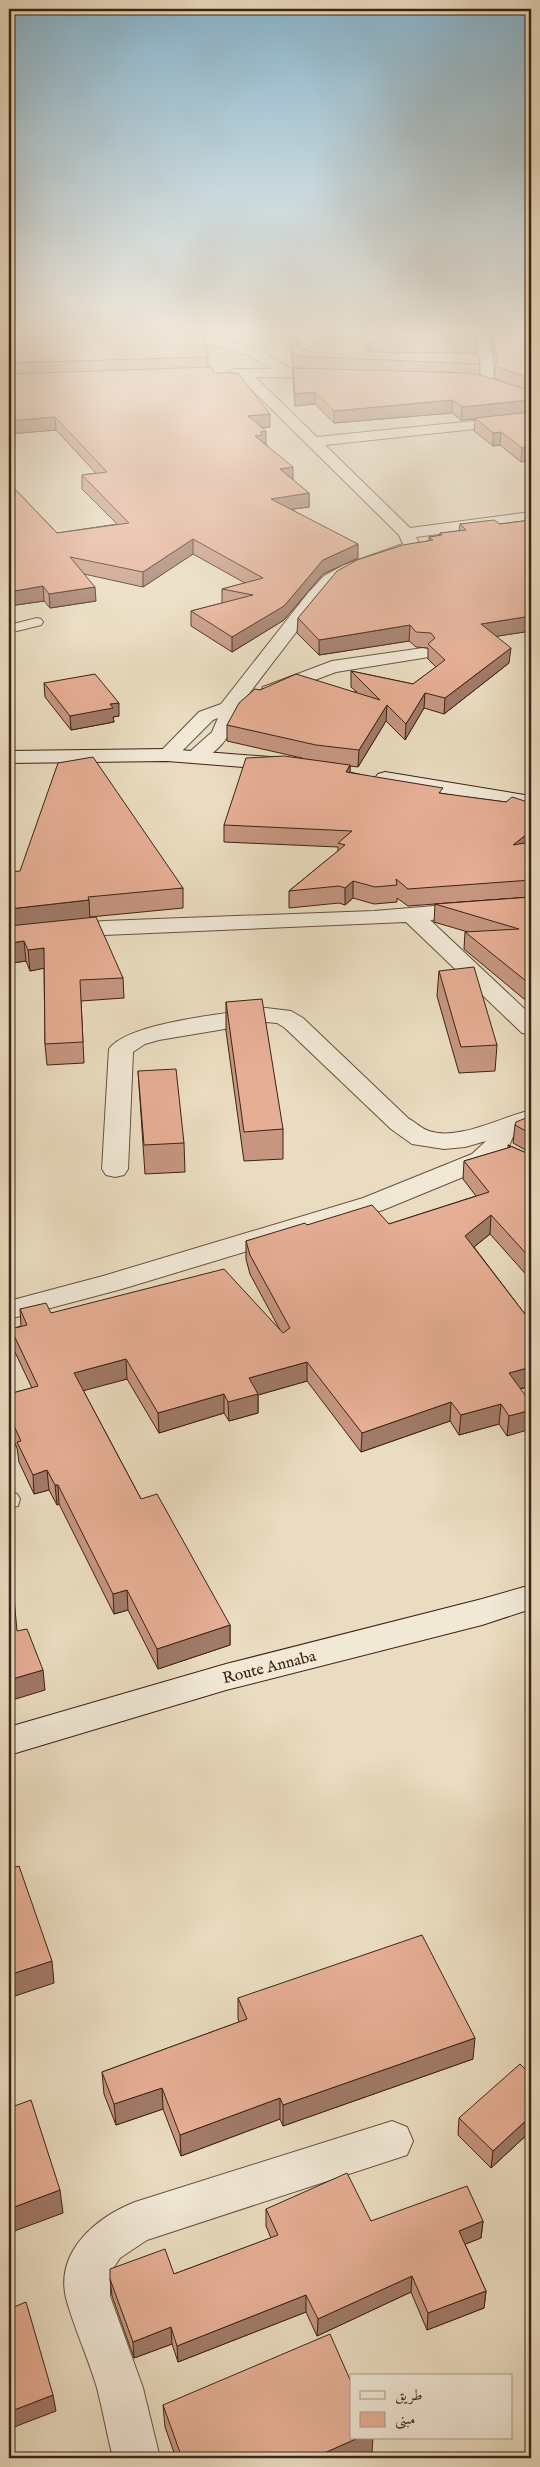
<svg xmlns="http://www.w3.org/2000/svg" width="540" height="2467" font-family="'IM FELL English',Amiri,serif">
  <style>
    .lines { fill: none; stroke-linecap: round; stroke-linejoin: round }
    .lane-casing { stroke: #68503f; stroke-width: 2 }
    .street-casing { stroke: #68503f; stroke-width: 2 }
    .secondary-casing { stroke: #3d2214; stroke-width: 2 }
    .lane { fill: #f1e8d6; fill-rule: evenodd }
    .street { fill: #f1e8d6; fill-rule: evenodd }
    .secondary { fill: #f1e8d6; fill-rule: evenodd }
    .wall { fill: #c69680; stroke: #3d2214 }
    .shaded-wall { fill: #a17a68; stroke: #3d2214 }
    .building { fill: #e6ae95; stroke: #3d2214 }
    .labels { text-anchor: middle; stroke-width: 4; stroke-linejoin: round; paint-order: stroke }
    .near-street-label { font-size: 16px; fill: #3d2214; stroke: #f1e8d6 }
  </style>
  <rect width="100%" height="100%" fill="#eadcc0"/>
  <filter id="stains"><feTurbulence type="fractalNoise" baseFrequency=".004" numOctaves="4"/><feColorMatrix values="0 0 0 0 .2 0 0 0 0 .09 0 0 0 0 .02 0 0 0 .5 -.17"/></filter>
  <radialGradient id="worn" r=".72"><stop offset=".6" stop-color="#630" stop-opacity="0"/><stop offset="1" stop-color="#630" stop-opacity=".3"/></radialGradient>
  <g class="lines">
    <!-- lane casing -->
    <g class="lane-casing">
      <path id="lane" d="M 37,618 L 41,619 L 43,622 L 41,625 L 9,633 L 9,625 Z
        M 9,1491 L 17,1494 L 20,1499 L 18,1506 L 9,1508 Z"/>
    </g>
    <!-- street casing -->
    <g class="street-casing">
      <path id="street" d="M 169,331 L 189,331 L 257,349 L 291,369 L 336,371 L 338,374 L 336,377 L 331,378 L 255,377 L 317,437 L 531,415 L 531,423 L 325,445 L 410,528 L 531,512 L 531,522 L 416,537 L 420,545 L 412,554 L 356,573 L 336,584 L 320,601 L 238,708 C 238,730 211,766 188,760 L 185,756 L 212,732 L 218,718 L 213,720 L 174,759 L 160,759 L 157,755 L 199,712 L 221,704 L 308,593 L 324,576 L 344,565 L 403,544 L 399,535 L 239,377 L 229,376 L 227,373 L 234,369 L 272,369 L 247,355 L 171,334 Z
        M 305,331 L 319,331 L 312,357 L 305,361 L 298,357 Z
        M 467,331 L 481,331 L 490,339 L 494,376 L 492,379 L 482,379 L 479,363 L 443,363 L 436,359 L 443,355 L 478,355 L 477,340 Z
        M 423,648 L 429,649 L 432,653 L 429,657 L 336,672 L 270,697 L 263,695 L 261,691 L 263,687 L 332,661 Z
        M 531,898 L 531,912 L 430,920 L 531,1015 L 531,1035 L 522,1033 L 406,922 L 104,935 L 9,945 L 9,931 L 104,921 L 374,911 Z
        M 266,1008 L 291,1011 L 303,1018 L 409,1119 C 415,1122 422,1129 429,1131 C 458,1141 502,1117 531,1110 L 531,1126 L 515,1132 L 506,1153 L 490,1166 L 383,1210 L 122,1289 L 9,1319 L 9,1301 L 103,1276 L 363,1198 L 472,1154 L 486,1141 L 465,1147 L 444,1149 L 412,1144 L 391,1129 L 285,1028 L 277,1023 L 266,1022 L 159,1040 L 145,1044 L 133,1052 L 128,1169 L 124,1175 L 115,1177 L 106,1175 L 102,1169 L 109,1049 C 128,1022 231,1013 266,1008 Z
        M 392,2121 L 407,2127 L 413,2141 L 407,2155 L 147,2240 L 120,2258 L 110,2273 L 110,2296 L 143,2388 L 160,2458 L 113,2458 C 107,2435 103,2411 97,2388 C 88,2357 74,2328 66,2298 C 55,2251 97,2217 135,2202 Z"/>
    </g>
    <!-- secondary casing -->
    <g class="secondary-casing">
      <path id="secondary" d="M 167,749 L 283,758 L 290,760 L 293,764 L 290,768 L 283,770 L 167,761 L 9,763 L 9,751 Z
        M 385,772 L 531,796 L 531,808 L 378,782 L 375,778 L 378,774 Z
        M 531,1585 L 531,1609 L 482,1625 L 226,1690 L 9,1755 L 9,1727 L 226,1664 L 482,1599 Z"/>
    </g>
    <!-- lane -->
    <use href="#lane" class="lane"/>
    <!-- street -->
    <use href="#street" class="street"/>
    <!-- secondary -->
    <use href="#secondary" class="secondary"/>
  </g>
  <!-- wall -->
  <path class="wall" d="M 9,331 L 202,331 L 208,357 L 208,367 L 270,427 L 262,428 L 266,444 L 293,480 L 309,493 L 309,507 L 292,509 L 358,558 L 323,574 L 284,620 L 232,652 L 191,626 L 191,611 L 222,603 L 222,589 L 245,583 L 193,554 L 143,587 L 84,574 L 96,601 L 50,608 L 44,601 L 9,606 L 9,483 L 57,533 L 117,524 L 82,489 L 82,475 L 96,473 L 56,430 L 9,434 Z
    M 226,331 L 303,331 L 299,346 L 304,350 L 314,345 L 318,331 L 477,341 L 476,353 L 480,364 L 479,375 L 513,386 L 494,378 L 495,366 L 492,339 L 483,331 L 531,331 L 531,460 L 521,462 L 500,445 L 493,446 L 474,431 L 475,419 L 461,420 L 452,413 L 334,423 L 315,404 L 295,406 L 293,381 L 293,368 L 313,369 L 293,368 L 289,332 Z
    M 531,520 L 531,631 L 496,636 L 509,663 L 444,714 L 424,708 L 405,740 L 386,721 L 358,767 L 350,766 L 350,772 L 443,794 L 506,802 L 531,803 L 531,897 L 408,906 L 397,898 L 397,902 L 374,904 L 353,898 L 345,905 L 339,903 L 289,908 L 289,891 L 338,851 L 338,847 L 224,842 L 224,825 L 302,758 L 227,741 L 227,725 L 260,690 L 357,692 L 351,687 L 351,671 L 413,684 L 436,667 L 428,659 L 428,648 L 416,647 L 409,641 L 319,655 L 297,633 L 298,618 L 429,540 L 429,537 L 439,536 L 440,533 L 459,531 L 460,524 L 500,524 Z
    M 44,683 L 119,716 L 113,717 L 114,722 L 71,730 L 45,697 Z
    M 9,872 L 183,888 L 183,908 L 90,917 L 123,978 L 124,998 L 81,1001 L 84,1063 L 47,1065 L 45,1044 L 44,968 L 30,971 L 26,961 L 12,963 L 9,953 Z
    M 531,897 L 531,1001 L 528,998 L 524,999 L 464,949 L 465,932 L 468,932 L 434,922 L 435,904 Z
    M 439,971 L 497,1045 L 495,1071 L 459,1073 L 437,996 Z
    M 226,1002 L 283,1129 L 283,1159 L 244,1161 L 226,1031 Z
    M 138,1071 L 184,1143 L 185,1172 L 145,1174 L 140,1100 Z
    M 531,1116 L 531,1153 L 513,1143 L 515,1125 Z
    M 508,1145 L 531,1155 L 531,1280 L 490,1234 L 474,1247 L 531,1322 L 531,1386 L 520,1389 L 507,1436 L 499,1424 L 459,1435 L 450,1421 L 361,1452 L 307,1381 L 258,1395 L 258,1413 L 229,1421 L 224,1413 L 159,1433 L 127,1379 L 83,1390 L 141,1499 L 230,1625 L 230,1645 L 158,1669 L 128,1610 L 114,1614 L 59,1504 L 57,1505 L 49,1490 L 34,1494 L 19,1462 L 17,1448 L 9,1430 L 9,1394 L 32,1388 L 13,1348 L 11,1329 L 21,1326 L 20,1309 L 51,1313 L 280,1330 L 250,1274 L 246,1259 L 246,1241 L 307,1225 L 389,1224 L 476,1196 L 463,1179 L 464,1161 L 508,1148 Z
    M 238,1998 L 473,2059 L 283,2126 L 280,2119 L 181,2156 L 163,2109 L 116,2125 L 104,2094 L 102,2072 L 239,2022 L 238,2019 Z
    M 531,2075 L 531,2131 L 491,2168 L 458,2135 L 459,2118 Z
    M 266,2209 L 371,2221 L 483,2221 L 481,2238 L 465,2244 L 486,2291 L 484,2308 L 427,2330 L 411,2292 L 317,2336 L 306,2312 L 178,2362 L 172,2344 L 134,2358 L 112,2296 L 110,2279 L 174,2274 L 271,2238 L 266,2226 Z
    M 163,2405 L 372,2453 L 361,2458 L 176,2458 L 165,2427 Z"/>
  <!-- shaded-wall -->
  <path class="shaded-wall" d="M 300,331 L 303,331 L 296,357 L 296,344 Z
    M 370,340 L 370,352 L 362,345 Z
    M 315,392 L 315,404 L 295,406 L 295,394 Z
    M 452,400 L 452,413 L 334,423 L 334,411 Z
    M 531,400 L 531,413 L 475,418 L 475,419 L 461,420 L 462,407 Z
    M 270,414 L 270,427 L 248,429 L 248,416 Z
    M 55,417 L 56,430 L 9,434 L 9,421 Z
    M 266,431 L 266,444 L 255,436 L 260,432 Z
    M 501,432 L 500,445 L 493,446 L 493,433 Z
    M 531,447 L 531,460 L 521,462 L 522,448 Z
    M 293,467 L 293,480 L 280,469 Z
    M 309,493 L 309,507 L 271,512 L 271,499 Z
    M 193,539 L 193,554 L 143,587 L 143,572 Z
    M 358,544 L 358,558 L 323,574 L 284,620 L 232,652 L 232,637 L 323,560 Z
    M 43,586 L 44,601 L 9,606 L 9,592 Z
    M 95,587 L 96,601 L 50,608 L 49,594 Z
    M 531,616 L 531,631 L 480,639 L 481,624 Z
    M 410,625 L 409,641 L 319,655 L 319,640 Z
    M 511,648 L 509,663 L 444,714 L 445,698 Z
    M 425,693 L 424,708 L 405,740 L 406,724 Z
    M 119,703 L 119,716 L 113,717 L 114,722 L 71,730 L 70,716 L 110,704 Z
    M 387,705 L 386,721 L 358,767 L 359,750 Z
    M 350,765 L 350,781 L 346,772 Z
    M 531,831 L 531,847 L 513,845 Z
    M 353,881 L 353,898 L 345,905 L 345,888 Z
    M 89,900 L 90,921 L 9,930 L 9,909 Z
    M 24,941 L 26,961 L 12,963 L 11,943 Z
    M 44,948 L 45,968 L 30,971 L 28,950 Z
    M 491,1215 L 490,1234 L 464,1255 L 465,1236 Z
    M 126,1359 L 127,1379 L 75,1393 L 74,1373 Z
    M 307,1362 L 307,1381 L 258,1395 L 258,1413 L 229,1421 L 228,1402 L 249,1378 Z
    M 531,1367 L 531,1386 L 507,1392 L 509,1373 Z
    M 224,1394 L 224,1413 L 159,1433 L 158,1413 Z
    M 451,1402 L 450,1421 L 361,1452 L 362,1433 Z
    M 501,1404 L 499,1424 L 459,1435 L 461,1415 Z
    M 531,1410 L 531,1429 L 507,1436 L 509,1416 Z
    M 47,1470 L 49,1490 L 34,1494 L 33,1475 Z
    M 55,1485 L 58,1485 L 59,1504 L 57,1505 Z
    M 127,1590 L 128,1610 L 114,1614 L 113,1594 Z
    M 230,1625 L 230,1645 L 158,1669 L 157,1649 Z
    M 43,1670 L 45,1690 L 9,1701 L 9,1680 Z
    M 52,1961 L 54,1983 L 9,1998 L 9,1975 Z
    M 475,2038 L 473,2059 L 283,2126 L 283,2105 Z
    M 162,2088 L 163,2109 L 116,2125 L 114,2104 Z
    M 280,2098 L 280,2119 L 181,2156 L 180,2135 Z
    M 531,2116 L 531,2131 L 491,2168 L 493,2151 Z
    M 60,2190 L 63,2213 L 9,2233 L 9,2209 Z
    M 483,2221 L 481,2238 L 458,2247 L 459,2231 Z
    M 412,2276 L 411,2292 L 317,2336 L 318,2319 Z
    M 486,2291 L 484,2308 L 427,2330 L 428,2313 Z
    M 306,2295 L 306,2312 L 178,2362 L 177,2346 Z
    M 171,2327 L 172,2344 L 134,2358 L 133,2342 Z
    M 53,2395 L 56,2411 L 9,2429 L 9,2412 Z
    M 358,2438 L 373,2438 L 372,2453 L 361,2458 L 313,2458 Z"/>
  <!-- building -->
  <path class="building" d="M 9,331 L 195,331 L 204,333 L 208,357 L 9,363 Z
    M 290,331 L 300,331 L 296,344 L 304,350 L 314,345 L 318,331 L 476,331 L 477,341 L 370,340 L 362,345 L 370,352 L 478,353 L 480,364 L 293,356 Z
    M 493,331 L 531,331 L 531,379 L 495,366 L 497,363 Z
    M 212,367 L 214,373 L 238,373 L 270,414 L 248,416 L 266,431 L 260,432 L 263,435 L 255,436 L 293,467 L 280,469 L 309,493 L 271,499 L 358,544 L 323,560 L 284,606 L 232,637 L 191,611 L 253,595 L 222,589 L 263,578 L 193,539 L 143,572 L 70,557 L 95,587 L 49,594 L 43,586 L 9,592 L 9,483 L 57,533 L 129,523 L 82,475 L 107,472 L 55,417 L 9,421 L 9,374 Z
    M 293,368 L 467,373 L 484,376 L 531,391 L 531,400 L 462,407 L 452,400 L 334,411 L 315,392 L 295,394 Z
    M 531,412 L 531,447 L 522,448 L 501,432 L 493,433 L 475,418 Z
    M 494,520 L 500,524 L 531,520 L 531,616 L 481,624 L 511,648 L 445,698 L 425,693 L 406,724 L 387,705 L 359,750 L 316,745 L 227,725 L 239,703 L 255,689 L 260,690 L 296,674 L 380,700 L 351,671 L 413,684 L 445,660 L 428,644 L 435,638 L 431,633 L 416,632 L 410,625 L 319,640 L 298,618 L 337,571 L 357,560 L 403,545 L 433,540 L 429,537 L 442,535 L 440,533 L 466,530 L 460,524 Z
    M 95,674 L 119,703 L 110,704 L 113,708 L 70,716 L 44,683 Z
    M 284,756 L 350,765 L 346,772 L 443,788 L 439,793 L 506,802 L 512,797 L 531,803 L 531,831 L 513,845 L 531,842 L 531,880 L 408,889 L 396,879 L 397,885 L 375,887 L 353,881 L 345,888 L 339,886 L 289,891 L 345,845 L 338,843 L 352,831 L 224,825 L 246,758 Z
    M 93,757 L 183,888 L 88,897 L 89,900 L 9,909 L 9,872 L 20,871 L 58,763 Z
    M 531,897 L 531,982 L 530,981 L 526,981 L 465,932 L 519,929 L 435,904 Z
    M 96,917 L 123,978 L 80,980 L 83,1042 L 45,1044 L 44,948 L 28,950 L 24,941 L 11,943 L 9,937 L 9,926 Z
    M 474,967 L 497,1045 L 461,1047 L 439,971 Z
    M 262,999 L 283,1129 L 244,1132 L 226,1002 Z
    M 176,1069 L 184,1143 L 144,1145 L 138,1071 Z
    M 531,1116 L 531,1134 L 515,1125 L 516,1122 Z
    M 508,1145 L 531,1155 L 531,1259 L 491,1215 L 465,1236 L 531,1322 L 531,1367 L 509,1373 L 531,1403 L 531,1410 L 509,1416 L 501,1404 L 461,1415 L 451,1402 L 362,1433 L 307,1362 L 249,1378 L 258,1394 L 228,1402 L 224,1394 L 158,1413 L 126,1359 L 74,1373 L 141,1499 L 157,1494 L 230,1625 L 157,1649 L 127,1590 L 113,1594 L 58,1485 L 55,1485 L 47,1470 L 33,1475 L 17,1442 L 21,1441 L 9,1415 L 9,1394 L 38,1386 L 11,1329 L 27,1325 L 20,1309 L 46,1303 L 51,1313 L 224,1269 L 283,1333 L 290,1328 L 250,1255 L 246,1241 L 305,1223 L 307,1225 L 372,1205 L 389,1224 L 489,1192 L 464,1161 L 511,1147 Z
    M 9,1553 L 10,1553 L 17,1631 L 27,1629 L 43,1670 L 9,1680 Z
    M 19,1866 L 52,1961 L 9,1975 L 9,1869 Z
    M 422,1935 L 475,2038 L 283,2105 L 280,2098 L 180,2135 L 162,2088 L 114,2104 L 102,2072 L 247,2019 L 238,1998 Z
    M 520,2064 L 531,2075 L 531,2116 L 493,2151 L 459,2118 Z
    M 31,2100 L 60,2190 L 9,2209 L 9,2108 Z
    M 347,2173 L 371,2221 L 467,2186 L 483,2221 L 459,2231 L 486,2291 L 428,2313 L 412,2276 L 318,2319 L 306,2295 L 177,2346 L 171,2327 L 133,2342 L 110,2279 L 110,2269 L 165,2249 L 174,2274 L 278,2235 L 266,2209 Z
    M 26,2302 L 53,2395 L 9,2412 L 9,2309 Z
    M 330,2334 L 351,2382 L 351,2438 L 358,2438 L 313,2458 L 182,2458 L 163,2405 Z"/>
  <!-- sky -->
  <linearGradient id="sky" x2="0" y2="1"><stop stop-color="#88b7d1"/><stop offset="0.49" stop-color="#f6efe3"/><stop offset="1" stop-color="#f6efe3" stop-opacity="0"/></linearGradient>
  <rect width="540" height="676" fill="url(#sky)"/>
  <g class="labels">
    <!-- near-street labels -->
    <g class="near-street-label">
      <text transform="translate(269 1666) rotate(-14)" y="6">Route Annaba</text>
    </g>
  </g>
  <!-- margin -->
  <rect width="540" height="2467" fill="none" stroke="#eadcc0" stroke-width="30"/>
  <rect x="10" y="10" width="520" height="2447" fill="none" stroke="#3d2214" stroke-width="2.5"/>
  <rect x="15" y="15" width="510" height="2437" fill="none" stroke="#3d2214"/>
  <!-- legend -->
  <rect x="350" y="2374" width="162" height="65" fill="#f1e8d6" stroke="#a99988"/>
  <rect x="360" y="2391" width="25" height="8" fill="#f1e8d6" stroke="#a99988"/>
  <text x="395" y="2400" font-size="15" fill="#3d2214">طريق</text>
  <rect x="360" y="2412" width="25" height="15" fill="#e6ae95" stroke="#a99988"/>
  <text x="395" y="2424" font-size="15" fill="#3d2214">مبنى</text>
  <rect width="100%" height="100%" filter="url(#stains)"/>
  <rect width="100%" height="100%" fill="url(#worn)"/>
</svg>
